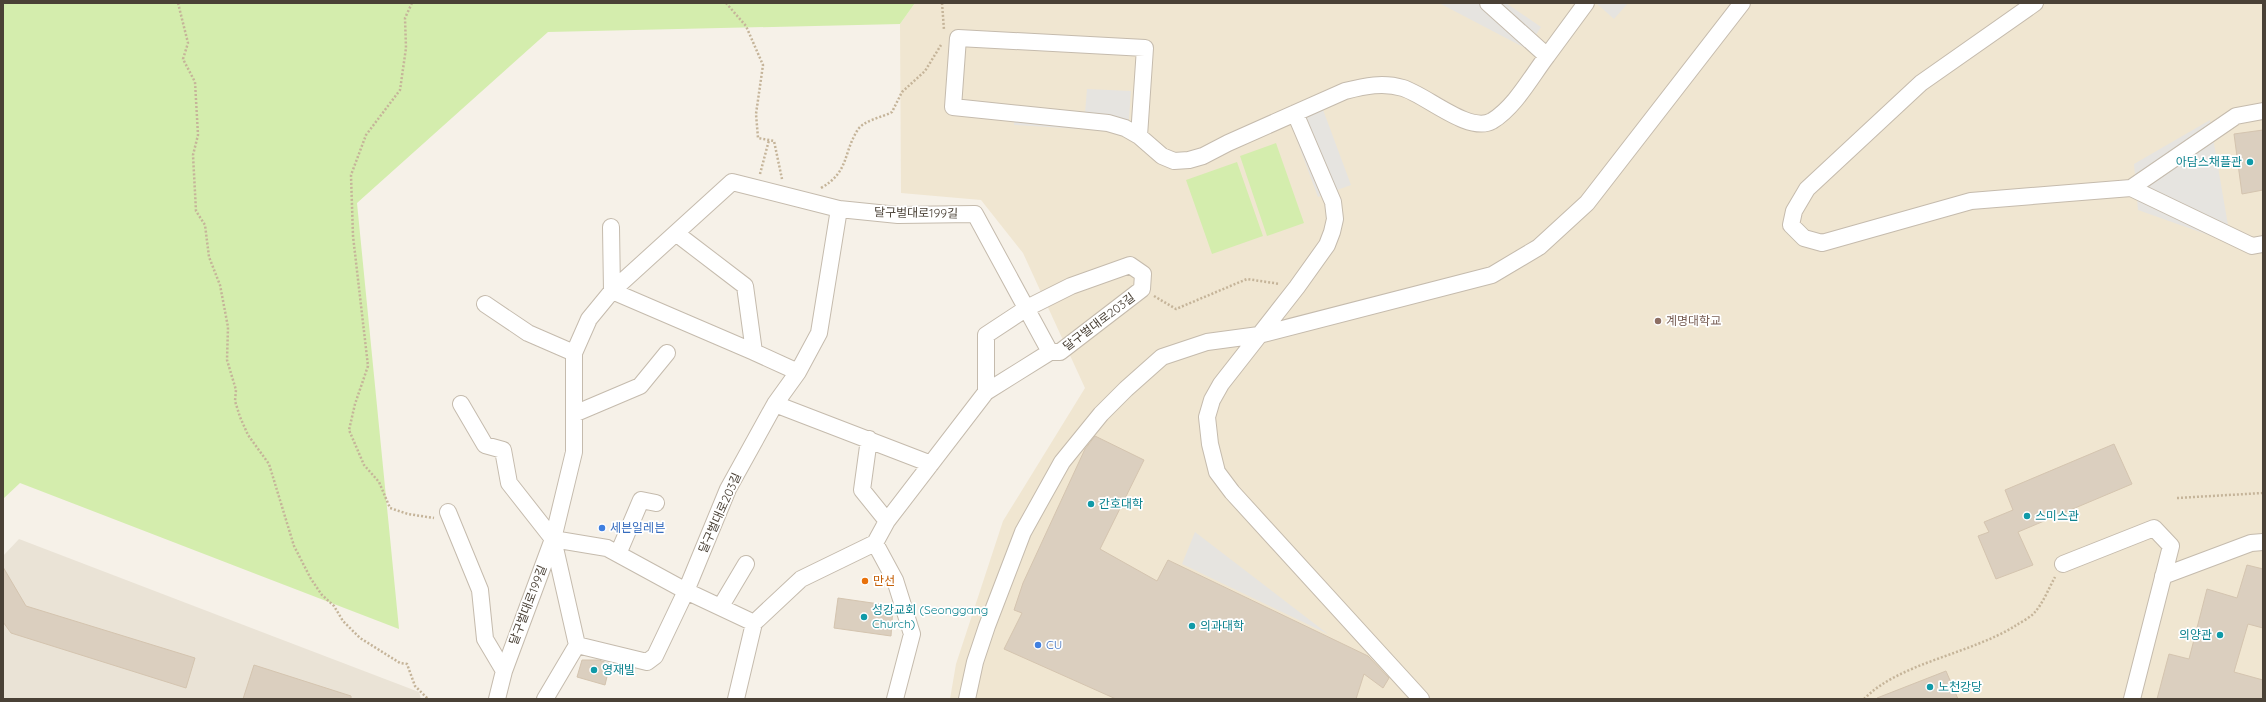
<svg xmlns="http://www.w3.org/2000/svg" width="2266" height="702" font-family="Quicksand,'Noto Sans KR',sans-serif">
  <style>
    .residential { fill: #eae3d6 }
    .education { fill: #f0e6d1 }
    .green { fill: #d4edad }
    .parking { fill: #e6e4e0 }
    .building { fill: #dbcfbf; stroke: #d4c4af }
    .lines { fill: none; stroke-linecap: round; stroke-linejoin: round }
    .minor-casing { stroke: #c5bbad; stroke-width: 18 }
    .path { stroke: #c5b499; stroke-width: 2.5; stroke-dasharray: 2 2; stroke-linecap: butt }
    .minor { stroke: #fff; stroke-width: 16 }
    .culture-dot { fill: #0f9aa8; stroke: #fff; stroke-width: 1.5 }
    .education-dot { fill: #8d6e63; stroke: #fff; stroke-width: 1.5 }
    .shop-dot { fill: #3f7fe0; stroke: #fff; stroke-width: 1.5 }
    .food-dot { fill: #e8710a; stroke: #fff; stroke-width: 1.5 }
    .labels { text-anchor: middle; stroke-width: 3.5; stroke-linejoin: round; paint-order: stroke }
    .culture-label { font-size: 12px; fill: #0d838f; stroke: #fff; text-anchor: start }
    .street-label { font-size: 12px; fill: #4a4136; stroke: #fff }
    .education-label { font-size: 12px; fill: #785e54; stroke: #fff; text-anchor: start }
    .shop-label { font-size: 12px; fill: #366cbe; stroke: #fff; text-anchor: start }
    .food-label { font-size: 12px; fill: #c56008; stroke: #fff; text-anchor: start }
  </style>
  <rect width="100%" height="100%" fill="#f6f1e8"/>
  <!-- residential -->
  <path class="residential" d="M 19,539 L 419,692 L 421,699 L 3,699 L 3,556 Z"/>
  <!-- education -->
  <path class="education" d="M 915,3 L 2263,3 L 2263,699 L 950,699 L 956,664 L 1003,521 L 1085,388 L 1023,253 L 981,200 L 901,193 L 900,24 Z"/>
  <!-- green -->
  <path class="green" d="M 3,3 L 915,3 L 900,24 L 548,32 L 357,203 L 399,629 L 20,483 L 3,499 Z
    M 1276,143 L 1304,223 L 1267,236 L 1240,156 Z
    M 1237,162 L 1263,236 L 1212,254 L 1186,180 Z"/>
  <!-- parking -->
  <path class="parking" d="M 1439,3 L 1506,3 L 1541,27 L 1527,49 Z
    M 1596,3 L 1628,3 L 1614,19 Z
    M 1087,89 L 1131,91 L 1128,132 L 1014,125 L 1015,110 L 1085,113 Z
    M 1322,107 L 1351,185 L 1318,197 L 1289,119 Z
    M 2210,120 L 2231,243 L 2138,210 L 2134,164 Z
    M 1195,532 L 1298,611 L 1328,634 L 1182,564 Z"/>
  <!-- building -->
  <path class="building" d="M 2263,130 L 2263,190 L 2242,194 L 2234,134 Z
    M 1095,436 L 1144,460 L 1100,549 L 1157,581 L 1168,560 L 1368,656 L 1389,678 L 1383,688 L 1364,674 L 1356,699 L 1116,699 L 1004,649 L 1022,613 L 1014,610 L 1023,583 L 1085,449 Z
    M 2114,444 L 2132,484 L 2018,532 L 2033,565 L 1996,579 L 1978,536 L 1989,532 L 1984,522 L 2013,510 L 2005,490 Z
    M 2247,565 L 2263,569 L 2263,628 L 2248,624 L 2234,672 L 2263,680 L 2263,699 L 2157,699 L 2169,654 L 2189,659 L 2207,589 L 2237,598 Z
    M 3,567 L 26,606 L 195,658 L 186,688 L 11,633 L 3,622 Z
    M 838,598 L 893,606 L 891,636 L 834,628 Z
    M 582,660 L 599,660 L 610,664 L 605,685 L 577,677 Z
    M 254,665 L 351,696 L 351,699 L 243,699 Z
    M 1946,671 L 1958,699 L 1877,699 L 1877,698 Z"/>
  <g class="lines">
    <!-- minor casing -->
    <g class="minor-casing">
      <path id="minor" d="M 1488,3 L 1547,56 L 1586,3
        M 2035,3 L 1921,83 L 1807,189 L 1794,211 L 1791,225 L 1804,238 L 1822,243 L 1971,201 L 2131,188
        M 2263,111 L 2236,116 L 2131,188 L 2252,246 L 2263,244
        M 1295,113 L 1333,202 L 1335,219 L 1332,232 L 1327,245 L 1297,287 L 1221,384 L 1212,400 L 1207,417 L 1210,444 L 1217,472 L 1232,492 L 1421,699
        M 1139,136 L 1145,48 L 958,38 L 953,107 L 1108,123 L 1125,128 L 1139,136 L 1162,156 L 1174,161 L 1189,160 L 1203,156 L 1228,143 L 1345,91 C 1365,86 1383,82 1403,88 C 1426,95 1469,134 1492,121 C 1515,107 1531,77 1547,56
        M 611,227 L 612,291 L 754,352
        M 677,234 L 745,286 L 754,352 L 798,372
        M 485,304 L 528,333 L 574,353
        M 461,404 L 485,445 L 503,450 L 509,483 L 553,539 L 577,645 L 545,699
        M 775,404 L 931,464
        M 574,414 L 640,386 L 667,353
        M 869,439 L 862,490 L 887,521
        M 448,512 L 480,590 L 485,639 L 504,671
        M 553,539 L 607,548 L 686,591 L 754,623
        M 875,543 L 895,580 L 912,634 L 895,699
        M 618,554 L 641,500 L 656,503
        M 2063,564 L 2154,528 L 2171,546 L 2132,699
        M 2163,576 L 2251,543 L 2263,542
        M 721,606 L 746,564
        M 577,645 L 647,662 L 655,656 L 686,591 L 728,489 L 775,404 L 798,372 L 819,333 L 839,209
        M 497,699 L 504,671 L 553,539 L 574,452 L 574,353 L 589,319 L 612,291 L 732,182 L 839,209 L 898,215 L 975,214 L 1050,352
        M 736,699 L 754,623 L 801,579 L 875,543 L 887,521 L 986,392 L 1050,352 L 1060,352 L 1142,289 L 1143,274 L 1130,265 L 1071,286 L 1027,308 L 986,335 L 986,392
        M 967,699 L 975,662 L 987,626 L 1023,532 L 1062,462 L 1101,414 L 1126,389 L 1162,357 L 1207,342 L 1259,335 L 1492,275 L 1539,247 L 1587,203 L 1742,3"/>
    </g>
    <!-- path -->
    <path class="path" d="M 178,3 L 188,43 L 183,59 L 195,82 L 198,135 L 193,155 L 196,211 L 205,225 L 209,257 L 220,285 L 228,327 L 227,360 L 236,390 L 235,401 L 240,417 L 248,435 L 269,464 L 294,546 L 311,579 L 322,595 L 334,606 L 343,621 L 360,638 L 400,663 L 407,664 L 415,686 L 428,699
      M 412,3 L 405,18 L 406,48 L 400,90 L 366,135 L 351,175 L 353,236 L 368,366 L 355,404 L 349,430 L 364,465 L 379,482 L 390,508 L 408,514 L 434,518
      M 726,3 L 746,26 L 763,65 L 756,114 L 758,138 L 774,141 L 782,179
      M 942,3 L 944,30
      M 760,174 L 769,140
      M 821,188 C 849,172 843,154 857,131 C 863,120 881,118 892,112 L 902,92 L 925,71 L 941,45
      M 1154,296 L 1176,309 L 1247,279 L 1280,284
      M 2177,498 L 2263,493
      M 1864,699 C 1899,663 1970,654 2015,626 C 2021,622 2030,618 2035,612 C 2043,603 2049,588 2055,577"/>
    <!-- minor -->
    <use href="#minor" class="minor"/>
  </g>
  <!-- markers -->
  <g class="culture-dot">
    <circle cx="2250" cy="162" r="4"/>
    <circle cx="1091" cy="504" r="4"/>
    <circle cx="2027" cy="516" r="4"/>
    <circle cx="864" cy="617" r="4"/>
    <circle cx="1192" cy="626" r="4"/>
    <circle cx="2220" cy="635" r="4"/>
    <circle cx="594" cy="670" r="4"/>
    <circle cx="1930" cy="687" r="4"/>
  </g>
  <circle class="education-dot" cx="1658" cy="321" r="4"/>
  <g class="shop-dot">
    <circle cx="602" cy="528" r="4"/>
    <circle cx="1038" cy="645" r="4"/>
  </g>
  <circle class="food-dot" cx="865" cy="581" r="4"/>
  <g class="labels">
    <!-- culture labels -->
    <g class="culture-label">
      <text x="2242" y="166" text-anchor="end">아담스채플관</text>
      <text x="1099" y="508">간호대학</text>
      <text x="2035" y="520">스미스관</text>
      <text x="872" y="614">성강교회 (Seonggang<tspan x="872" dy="14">Church)</tspan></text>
      <text x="1200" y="630">의과대학</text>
      <text x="2212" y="639" text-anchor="end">의양관</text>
      <text x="602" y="674">영재빌</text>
      <text x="1938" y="691">노천강당</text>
    </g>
    <!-- street labels -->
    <g class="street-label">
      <text transform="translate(916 213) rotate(1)" y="4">달구벌대로199길</text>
      <text transform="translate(1099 322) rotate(-37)" y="4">달구벌대로203길</text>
      <text transform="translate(720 513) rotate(-66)" y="4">달구벌대로203길</text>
      <text transform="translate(528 605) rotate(-69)" y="4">달구벌대로199길</text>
    </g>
    <!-- education labels -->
    <g class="education-label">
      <text x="1666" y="325">계명대학교</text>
    </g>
    <!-- shop labels -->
    <g class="shop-label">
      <text x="610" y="532">세븐일레븐</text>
      <text x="1046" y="649">CU</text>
    </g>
    <!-- food labels -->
    <g class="food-label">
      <text x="873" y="585">만선</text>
    </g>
  </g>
  <!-- border -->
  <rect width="2266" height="702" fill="none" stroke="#4a4136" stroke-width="8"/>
</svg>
